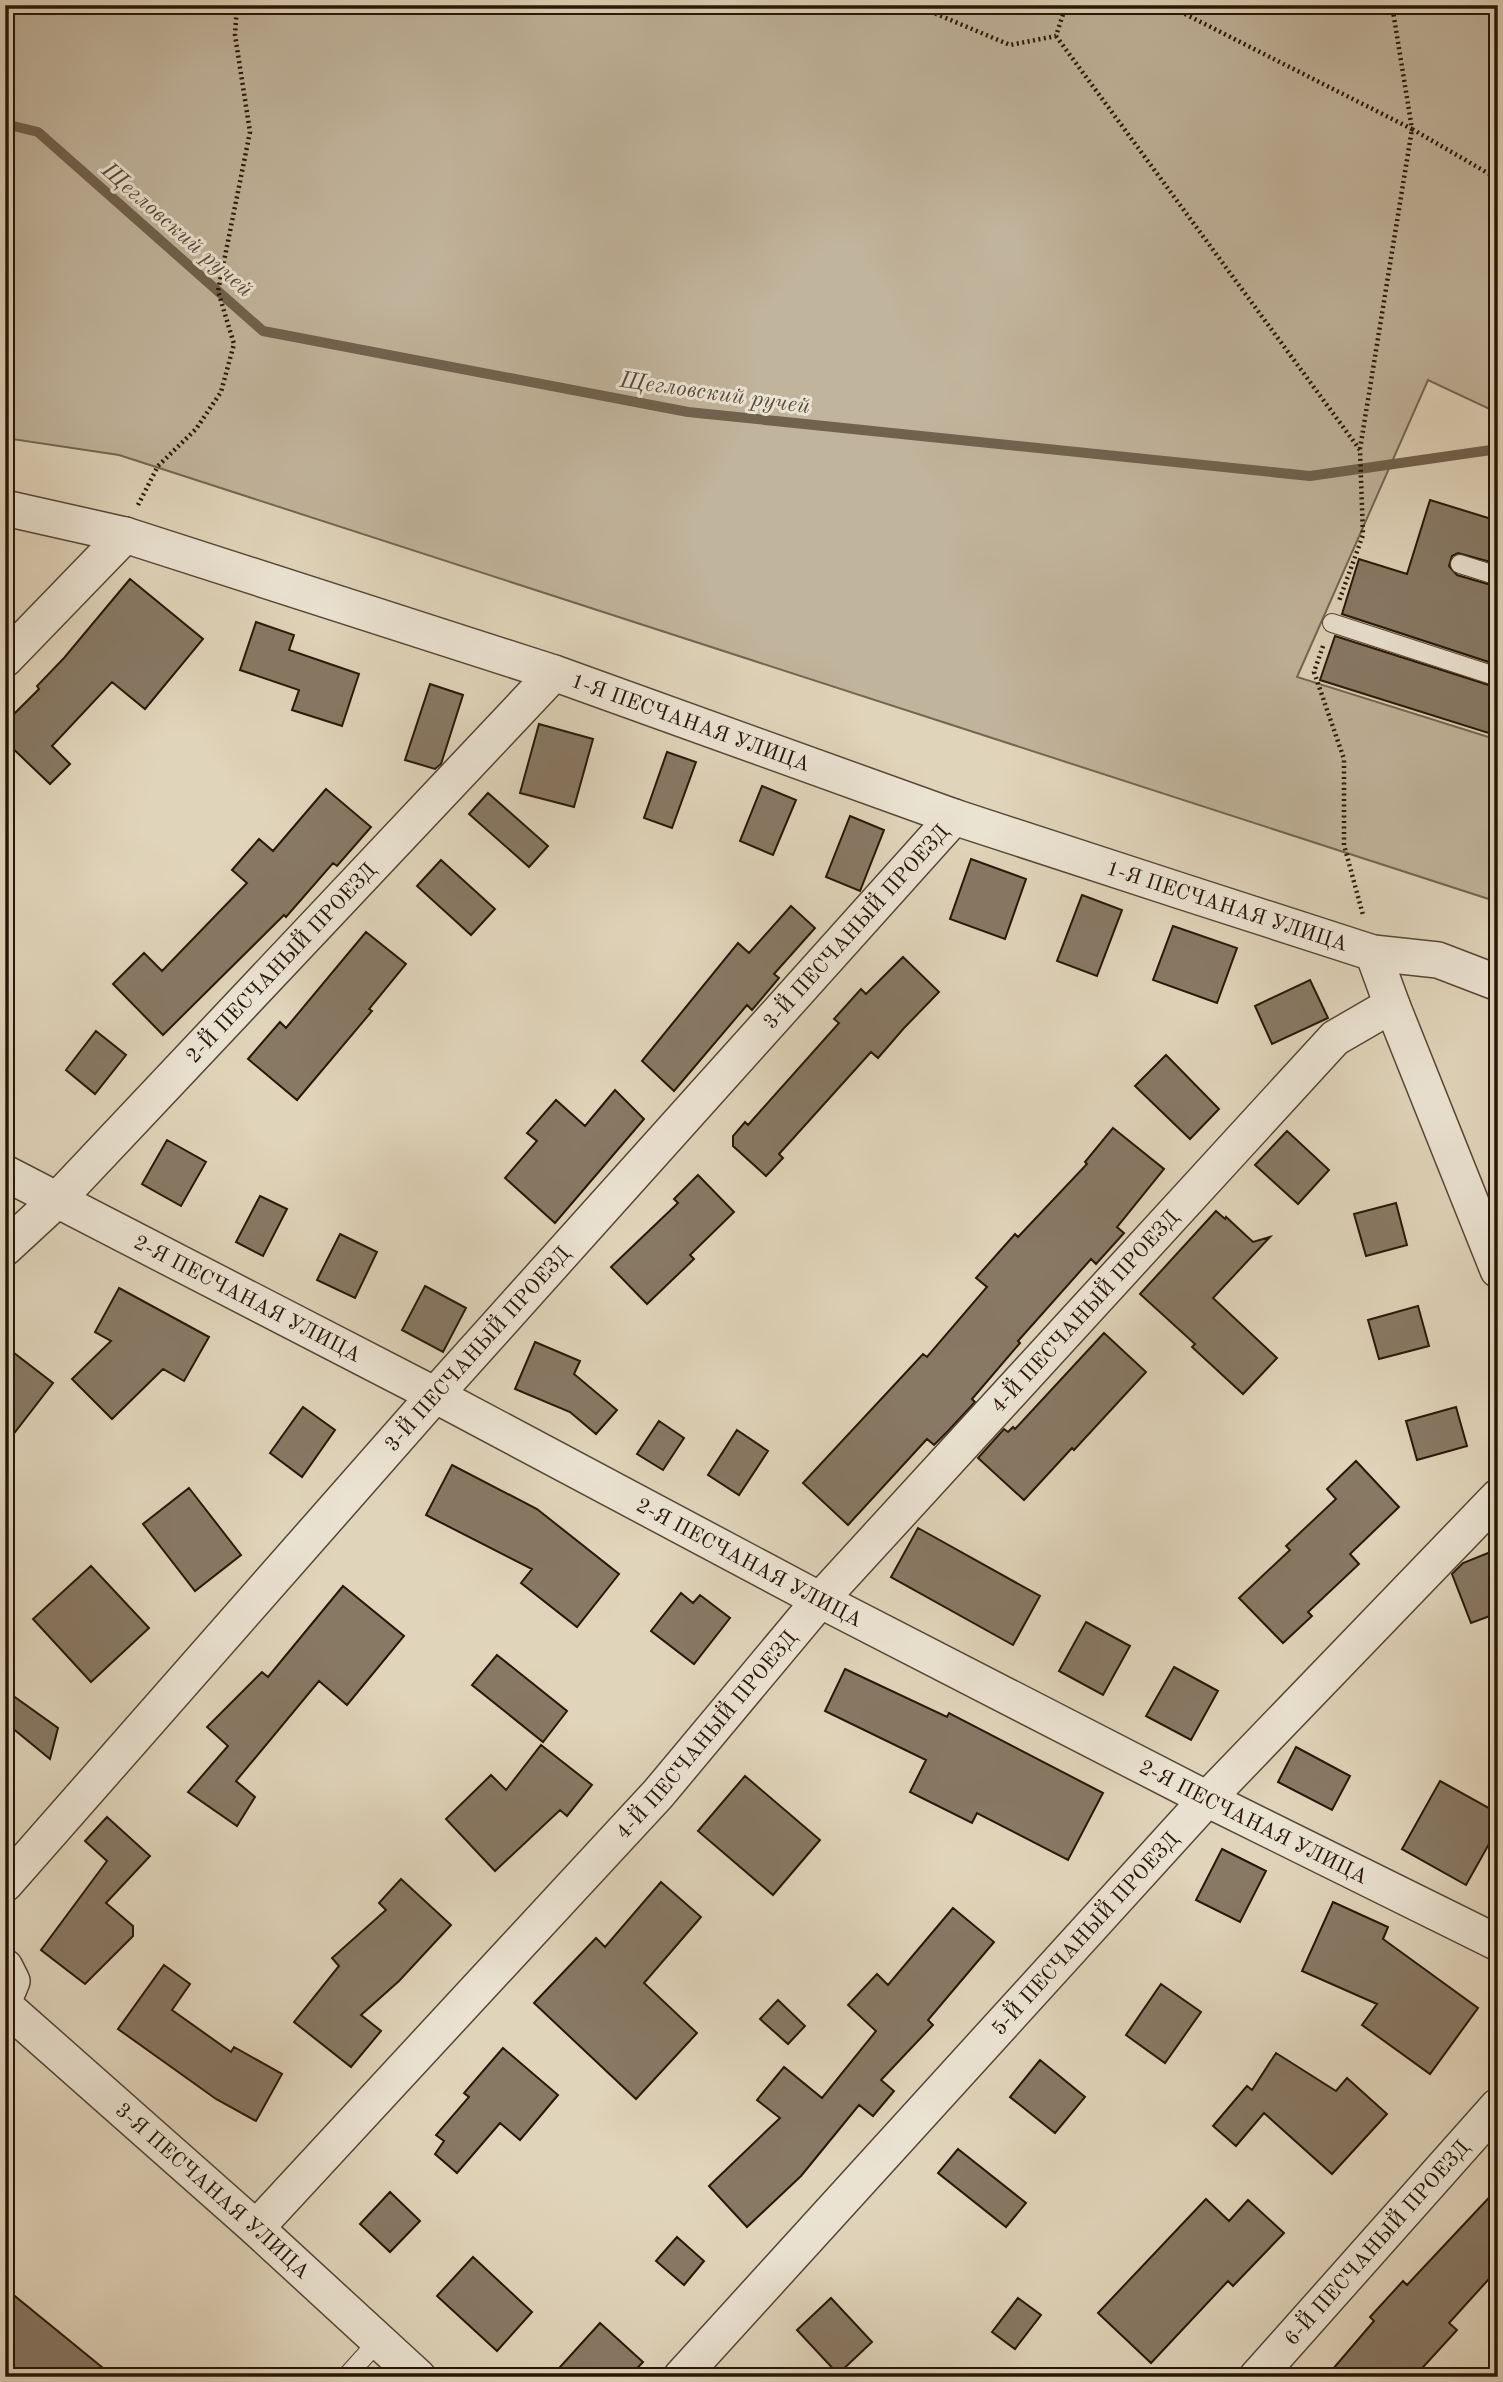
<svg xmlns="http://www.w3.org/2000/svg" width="1503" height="2382" font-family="'Old Standard TT',serif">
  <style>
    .green { fill: #c1b49c; stroke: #746652; stroke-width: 2 }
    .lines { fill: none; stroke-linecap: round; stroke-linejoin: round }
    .stream { stroke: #71624e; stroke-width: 10 }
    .building { fill: #887965; stroke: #281708; stroke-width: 2 }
    .service-casing { stroke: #564634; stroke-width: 20 }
    .minor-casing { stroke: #564634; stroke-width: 38 }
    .path { stroke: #281708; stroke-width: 4.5; stroke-dasharray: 2 3.5; stroke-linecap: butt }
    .service { stroke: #ebe3d2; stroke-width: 18 }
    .minor { stroke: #ebe3d2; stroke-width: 35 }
    .labels { text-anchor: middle; stroke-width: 6; stroke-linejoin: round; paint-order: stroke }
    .street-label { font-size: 21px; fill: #281708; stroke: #ebe3d2 }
    .water-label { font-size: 23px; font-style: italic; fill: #584937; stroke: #ebe3d2 }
  </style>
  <rect width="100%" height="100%" fill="#e0d4ba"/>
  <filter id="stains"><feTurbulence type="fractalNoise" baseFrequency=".00286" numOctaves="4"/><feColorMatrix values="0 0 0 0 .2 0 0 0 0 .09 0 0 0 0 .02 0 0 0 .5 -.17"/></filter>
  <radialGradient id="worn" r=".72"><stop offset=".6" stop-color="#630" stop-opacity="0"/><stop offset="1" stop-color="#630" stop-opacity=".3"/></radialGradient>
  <!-- green -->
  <path class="green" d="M 5,5 L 1496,5 L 1498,8 L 1498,413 L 1428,380 L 1297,677 L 1498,740 L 1498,902 L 119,455 L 5,438 Z"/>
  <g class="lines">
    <!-- stream -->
    <path class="stream" d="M 5,124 L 38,132 L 263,331 L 688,412 L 1310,476 L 1498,449"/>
  </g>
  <!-- building -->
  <path class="building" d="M 1430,500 L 1498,521 L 1498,564 L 1458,553 L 1452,556 L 1449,566 L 1457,575 L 1498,587 L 1498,665 L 1342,614 L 1359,559 L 1407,574 Z
    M 130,579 L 203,639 L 145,709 L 112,682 L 52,746 L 70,764 L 50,784 L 5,741 L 5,723 L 39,689 L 37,686 L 64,658 Z
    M 256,622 L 294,635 L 289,650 L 359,674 L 342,726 L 292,710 L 299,690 L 240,670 Z
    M 1335,636 L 1498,688 L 1498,736 L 1320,680 Z
    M 430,684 L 463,695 L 441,764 L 435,769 L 405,760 Z
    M 539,724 L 593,739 L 574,807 L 520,793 Z
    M 667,752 L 696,762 L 672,828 L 644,818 Z
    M 762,786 L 796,800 L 773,855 L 740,841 Z
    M 326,789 L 371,827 L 337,866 L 333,863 L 286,917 L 284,915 L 163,1035 L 113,984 L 144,953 L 162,971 L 247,883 L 232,870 L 259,839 L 273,851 Z
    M 488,793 L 548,846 L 529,867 L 469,814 Z
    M 850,816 L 884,830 L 860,891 L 826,877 Z
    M 971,859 L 1026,879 L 1005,939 L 950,919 Z
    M 441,860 L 495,909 L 471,935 L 417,886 Z
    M 1082,895 L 1122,910 L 1097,976 L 1057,961 Z
    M 791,906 L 815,928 L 774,974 L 779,978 L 752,1010 L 747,1005 L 674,1091 L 642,1061 L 738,943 L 749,953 Z
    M 1173,926 L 1237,948 L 1217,1003 L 1153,980 Z
    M 366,932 L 406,964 L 369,1009 L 372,1011 L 297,1100 L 248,1059 L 280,1022 L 286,1028 Z
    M 903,957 L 939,992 L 904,1028 L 878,1058 L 871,1052 L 779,1154 L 783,1158 L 766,1176 L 733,1146 L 733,1136 L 745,1122 L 748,1125 L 839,1023 L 834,1019 L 861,989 L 866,994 Z
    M 1310,980 L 1328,1018 L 1272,1044 L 1255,1006 Z
    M 96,1031 L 126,1055 L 95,1094 L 66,1070 Z
    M 1166,1055 L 1219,1109 L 1190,1139 L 1135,1086 Z
    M 615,1090 L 644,1119 L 555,1223 L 505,1178 L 537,1141 L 527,1133 L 556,1100 L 585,1126 Z
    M 1113,1128 L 1164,1169 L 1117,1227 L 1124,1233 L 1096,1264 L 1091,1259 L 1018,1341 L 1020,1343 L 972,1399 L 975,1402 L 948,1431 L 934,1445 L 927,1439 L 848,1525 L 803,1483 L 923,1354 L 927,1357 L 987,1287 L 976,1278 L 1015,1234 L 1018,1237 L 1087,1164 L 1085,1162 Z
    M 1287,1131 L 1329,1170 L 1298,1204 L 1255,1165 Z
    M 167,1140 L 206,1162 L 181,1206 L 142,1184 Z
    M 698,1175 L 734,1212 L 690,1255 L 694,1259 L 647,1304 L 611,1267 L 678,1203 L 674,1199 Z
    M 260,1196 L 287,1209 L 263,1256 L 236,1242 Z
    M 1396,1203 L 1407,1245 L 1366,1256 L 1354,1214 Z
    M 1216,1211 L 1225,1219 L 1226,1217 L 1253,1242 L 1270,1237 L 1213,1298 L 1277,1358 L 1243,1394 L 1192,1347 L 1195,1344 L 1140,1294 Z
    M 340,1234 L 377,1252 L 355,1298 L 317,1280 Z
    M 425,1286 L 466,1308 L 443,1352 L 402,1330 Z
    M 119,1288 L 209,1337 L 184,1381 L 163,1369 L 112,1419 L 72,1379 L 111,1341 L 95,1332 Z
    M 1418,1306 L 1429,1346 L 1379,1359 L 1368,1320 Z
    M 1104,1333 L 1146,1372 L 1074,1450 L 1072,1448 L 1024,1500 L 978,1458 L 1004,1429 L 1008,1432 L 1013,1427 L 1015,1429 Z
    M 535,1342 L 580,1361 L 574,1374 L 617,1410 L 596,1434 L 570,1412 L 515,1389 Z
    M 5,1346 L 53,1383 L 5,1445 Z
    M 303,1407 L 335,1430 L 302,1477 L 270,1453 Z
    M 1456,1407 L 1467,1446 L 1417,1460 L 1406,1421 Z
    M 659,1421 L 684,1438 L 663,1470 L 637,1454 Z
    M 737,1430 L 768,1451 L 739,1495 L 708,1475 Z
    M 1356,1461 L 1399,1507 L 1350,1554 L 1359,1564 L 1308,1612 L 1312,1616 L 1283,1643 L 1239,1598 L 1290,1550 L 1286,1546 L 1336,1499 L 1327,1489 Z
    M 452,1465 L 537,1509 L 619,1574 L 577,1627 L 521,1583 L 532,1569 L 426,1515 Z
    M 189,1488 L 241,1555 L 195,1591 L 143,1524 Z
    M 918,1528 L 1040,1596 L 1013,1645 L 891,1577 Z
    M 1498,1549 L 1498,1613 L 1471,1623 L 1452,1574 L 1463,1563 Z
    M 91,1566 L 149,1628 L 91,1682 L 33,1619 Z
    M 343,1586 L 404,1636 L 347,1705 L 319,1681 L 236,1781 L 255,1797 L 237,1826 L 188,1792 L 228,1746 L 207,1727 L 262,1672 L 268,1677 Z
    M 681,1593 L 693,1603 L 700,1595 L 730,1618 L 694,1664 L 651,1631 Z
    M 1086,1622 L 1130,1646 L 1103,1695 L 1059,1671 Z
    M 497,1655 L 567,1711 L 543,1742 L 472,1685 Z
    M 1174,1667 L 1218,1691 L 1191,1740 L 1146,1716 Z
    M 845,1669 L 947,1717 L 949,1713 L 1103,1793 L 1068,1860 L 977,1813 L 972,1823 L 910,1792 L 926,1760 L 825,1711 Z
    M 5,1690 L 58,1728 L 50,1759 L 5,1722 Z
    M 541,1745 L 592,1785 L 567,1816 L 560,1810 L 495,1871 L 446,1819 L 491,1775 L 506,1790 Z
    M 1296,1747 L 1350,1776 L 1332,1810 L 1278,1782 Z
    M 745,1776 L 820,1840 L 773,1895 L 698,1831 Z
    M 1440,1781 L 1498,1813 L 1498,1828 L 1466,1885 L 1402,1849 Z
    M 107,1817 L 150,1856 L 106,1903 L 133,1926 L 133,1936 L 85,1984 L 41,1950 L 107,1861 L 85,1841 Z
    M 1222,1849 L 1266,1871 L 1240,1922 L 1196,1900 Z
    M 401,1879 L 451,1925 L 399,1981 L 361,2015 L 381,2031 L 351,2067 L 294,2022 L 339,1966 L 332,1958 L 386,1910 L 379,1903 Z
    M 661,1882 L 701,1917 L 644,1983 L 697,2033 L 636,2099 L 534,2003 L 596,1938 L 605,1947 Z
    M 1333,1902 L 1388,1927 L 1383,1939 L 1478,2008 L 1430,2074 L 1362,2025 L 1377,2004 L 1302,1971 Z
    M 953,1908 L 994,1942 L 928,2020 L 933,2025 L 881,2080 L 894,2091 L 873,2116 L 859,2105 L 801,2176 L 747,2227 L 709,2186 L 780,2118 L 757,2100 L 784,2067 L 822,2098 L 876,2031 L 848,2005 L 877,1974 L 888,1985 Z
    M 164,1965 L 190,1984 L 172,2010 L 231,2052 L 234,2047 L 282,2074 L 256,2121 L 216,2099 L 118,2029 Z
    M 1161,1984 L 1201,2012 L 1165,2063 L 1126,2035 Z
    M 778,2000 L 805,2026 L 788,2044 L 760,2019 Z
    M 503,2048 L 558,2095 L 520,2140 L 500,2123 L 457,2173 L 435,2154 L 444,2141 L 436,2135 L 469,2097 L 464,2093 Z
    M 1276,2053 L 1336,2091 L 1347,2078 L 1387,2114 L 1332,2174 L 1264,2113 L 1236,2146 L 1213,2126 L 1247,2086 L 1252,2090 Z
    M 1040,2060 L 1085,2097 L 1055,2133 L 1010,2097 Z
    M 958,2149 L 1026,2203 L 1006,2227 L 938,2173 Z
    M 1498,2188 L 1498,2269 L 1449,2323 L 1457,2330 L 1414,2377 L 1326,2377 L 1374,2321 L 1370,2317 L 1403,2281 L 1407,2285 Z
    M 390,2192 L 420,2221 L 390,2252 L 360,2224 Z
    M 1206,2199 L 1229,2221 L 1248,2200 L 1284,2233 L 1233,2286 L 1228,2281 L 1151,2363 L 1098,2313 Z
    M 677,2237 L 704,2261 L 684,2285 L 656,2261 Z
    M 473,2257 L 532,2312 L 497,2351 L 437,2296 Z
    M 5,2288 L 114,2377 L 5,2377 Z
    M 831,2298 L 872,2342 L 838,2374 L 797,2330 Z
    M 1018,2298 L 1041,2315 L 1015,2349 L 992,2332 Z
    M 600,2323 L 643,2362 L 629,2377 L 551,2377 Z"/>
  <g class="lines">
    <!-- service casing -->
    <g class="service-casing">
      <path id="service" d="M 1460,564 L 1498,576
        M 1332,623 L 1498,677
        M 346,2377 L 379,2340"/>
    </g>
    <!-- minor casing -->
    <g class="minor-casing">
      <g id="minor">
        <path id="s1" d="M 5,508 L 125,535 L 554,673 L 954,817 L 1184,892 L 1373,953 L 1438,960 L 1498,983"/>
        <path d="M 5,659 L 125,535"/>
        <path d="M 1373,953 L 1392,1005 L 1498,1270"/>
        <path id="s2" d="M 5,1173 L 435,1395 L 820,1600 L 1207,1799 L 1498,1943"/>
        <path id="s3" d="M 5,1248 L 57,1200 L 554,673"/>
        <path id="s4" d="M 5,1884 L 435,1395 L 954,817"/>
        <path d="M 5,1967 L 12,1981 L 5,1998"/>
        <path id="s5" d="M 5,2006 L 256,2228 L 418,2377"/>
        <path id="s6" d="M 256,2228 L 658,1794 L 820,1600 L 1335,1038 L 1392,1005"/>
        <path id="s7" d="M 681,2377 L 1207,1799 L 1498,1497"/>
        <path id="s8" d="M 1257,2377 L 1498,2106"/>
      </g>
    </g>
    <!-- path -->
    <path class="path" d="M 915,5 L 1010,45 L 1056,36 L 1066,5
      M 1171,5 L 1179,11 L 1412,129 L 1392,5
      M 1056,36 L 1360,450 L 1363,535 L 1339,601
      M 1360,449 L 1412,129 L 1498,179
      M 138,505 L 158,466 L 196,429 L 221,392 L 234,344 L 218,291 L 250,132 L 235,35 L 237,5
      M 1323,646 L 1314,672 L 1344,759 L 1344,845 L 1363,915"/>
    <!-- service -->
    <use href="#service" class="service"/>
    <!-- minor -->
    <use href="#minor" class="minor"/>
  </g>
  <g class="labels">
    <!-- street labels -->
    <g class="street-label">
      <text dy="7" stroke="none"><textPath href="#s1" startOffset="719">1-Я ПЕСЧАНАЯ УЛИЦА</textPath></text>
      <text dy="7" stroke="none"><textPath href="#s1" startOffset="1286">1-Я ПЕСЧАНАЯ УЛИЦА</textPath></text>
      <text dy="7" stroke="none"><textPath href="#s4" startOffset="1281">3-Й ПЕСЧАНЫЙ ПРОЕЗД</textPath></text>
      <text dy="7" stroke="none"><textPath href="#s3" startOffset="397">2-Й ПЕСЧАНЫЙ ПРОЕЗД</textPath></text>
      <text dy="7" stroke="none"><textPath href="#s2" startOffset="273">2-Я ПЕСЧАНАЯ УЛИЦА</textPath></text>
      <text dy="7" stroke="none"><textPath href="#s6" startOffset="1236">4-Й ПЕСЧАНЫЙ ПРОЕЗД</textPath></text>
      <text dy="7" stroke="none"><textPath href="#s4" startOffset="714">3-Й ПЕСЧАНЫЙ ПРОЕЗД</textPath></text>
      <text dy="7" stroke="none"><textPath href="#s2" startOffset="840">2-Я ПЕСЧАНАЯ УЛИЦА</textPath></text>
      <text dy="7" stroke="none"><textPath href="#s6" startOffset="668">4-Й ПЕСЧАНЫЙ ПРОЕЗД</textPath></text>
      <text dy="7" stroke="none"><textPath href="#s2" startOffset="1407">2-Я ПЕСЧАНАЯ УЛИЦА</textPath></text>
      <text dy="7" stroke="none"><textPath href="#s7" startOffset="600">5-Й ПЕСЧАНЫЙ ПРОЕЗД</textPath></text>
      <text dy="7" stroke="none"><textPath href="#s5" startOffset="278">3-Я ПЕСЧАНАЯ УЛИЦА</textPath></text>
      <text dy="7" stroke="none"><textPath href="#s8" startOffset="180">6-Й ПЕСЧАНЫЙ ПРОЕЗД</textPath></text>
    </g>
    <!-- water labels -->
    <g class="water-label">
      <text transform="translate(178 229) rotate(41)" y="8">Щегловский ручей</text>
      <text transform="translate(715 392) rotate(8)" y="8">Щегловский ручей</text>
    </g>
  </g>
  <!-- margin -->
  <rect width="1503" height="2382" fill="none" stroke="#e0d4ba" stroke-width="28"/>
  <rect x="7" y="7" width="1489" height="2368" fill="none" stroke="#281708" stroke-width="3.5"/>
  <rect x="14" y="14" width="1475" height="2354" fill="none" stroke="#281708" stroke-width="2"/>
  <rect width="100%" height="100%" filter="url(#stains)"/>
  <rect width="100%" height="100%" fill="url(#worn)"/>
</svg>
